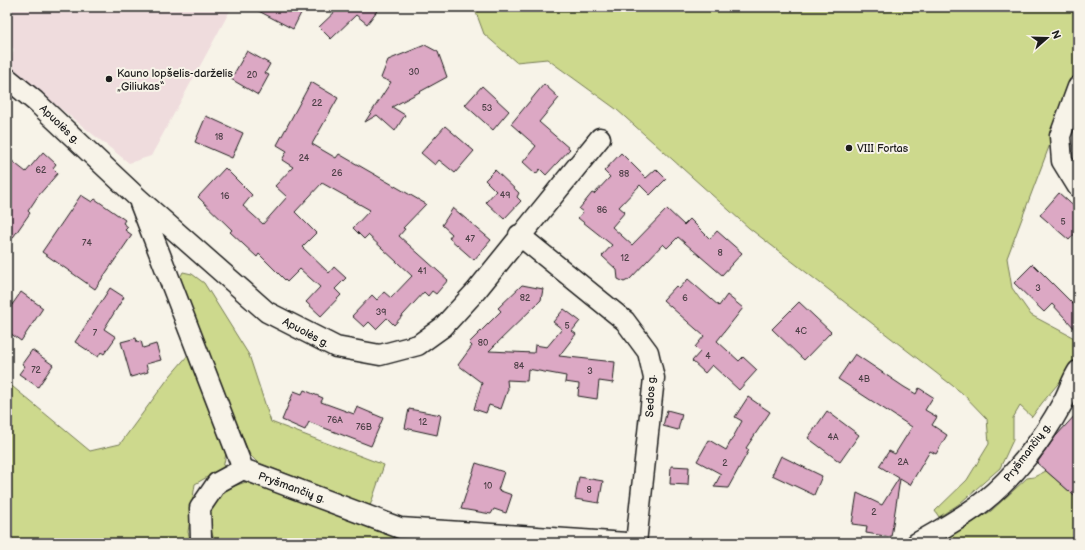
<svg xmlns="http://www.w3.org/2000/svg" width="1085" height="550" font-family="'Balsamiq Sans',sans-serif">
  <style>
    .built { fill: #efdcdd }
    .green { fill: #cdd98d; stroke: #747a54 }
    .building { fill: #dca8c4; stroke: #1c1c1c }
    .lines { fill: none; stroke-linecap: round; stroke-linejoin: round }
    .minor-casing { stroke: #1c1c1c; stroke-width: 23 }
    .minor { stroke: #f7f3e8; stroke-width: 20 }
    .poi-dot { fill: #1c1c1c; stroke: #f7f3e8; stroke-width: 1.5 }
    .labels { text-anchor: middle; stroke-width: 4; stroke-linejoin: round; paint-order: stroke }
    .number-label { font-size: 9px; fill: #4c3f46 }
    .poi-label { font-size: 11px; fill: #1c1c1c; stroke: #f7f3e8; text-anchor: start }
    .street-label { font-size: 11px; fill: #1c1c1c; stroke: #f7f3e8 }
  </style>
  <rect width="100%" height="100%" fill="#f7f3e8"/>
  <filter id="ink" filterUnits="userSpaceOnUse"><feTurbulence type="fractalNoise" baseFrequency=".025" numOctaves="2"/><feDisplacementMap in="SourceGraphic" scale="8" xChannelSelector="R" yChannelSelector="G"/><feConvolveMatrix kernelMatrix="1 2 1 2 8 2 1 2 1" color-interpolation-filters="sRGB"/></filter>
  <g filter="url(#ink)">
    <!-- built -->
    <path class="built" d="M 9,7 L 232,7 L 151,156 L 129,163 L 42,94 L 9,64 L 14,49 L 7,44 L 7,10 Z"/>
    <!-- green -->
    <path class="green" d="M 474,7 L 1078,7 L 1078,70 L 1007,258 L 1012,288 L 1031,315 L 1078,340 L 1078,360 L 1042,403 L 1032,417 L 1020,406 L 1013,418 L 1013,440 L 1000,468 L 959,504 L 939,517 L 935,511 L 967,480 L 989,444 L 987,419 L 962,393 L 749,228 L 616,109 L 547,59 L 516,62 L 484,34 Z
      M 183,272 L 192,274 L 204,283 L 249,355 L 271,422 L 384,465 L 370,506 L 257,462 L 250,455 L 177,283 Z
      M 189,354 L 227,449 L 223,468 L 195,484 L 188,532 L 191,543 L 7,543 L 7,382 L 90,451 L 120,444 L 170,376 Z
      M 1046,471 L 1078,499 L 1078,543 L 938,543 L 991,511 L 1027,478 L 1034,477 Z
      M 246,482 L 416,542 L 450,543 L 215,543 L 208,520 L 213,500 L 231,487 Z"/>
    <!-- building -->
    <path class="building" d="M 251,7 L 304,7 L 293,29 Z
      M 340,7 L 380,7 L 367,24 L 356,15 L 331,39 L 319,27 Z
      M 425,45 L 438,52 L 447,77 L 392,107 L 405,115 L 395,131 L 377,115 L 365,122 L 391,82 L 381,78 L 388,60 Z
      M 247,51 L 270,64 L 265,73 L 269,75 L 258,95 L 231,79 Z
      M 311,82 L 338,98 L 312,144 L 336,158 L 339,154 L 426,204 L 403,228 L 405,229 L 399,236 L 448,280 L 436,294 L 432,291 L 428,296 L 424,292 L 394,325 L 387,318 L 376,329 L 369,322 L 364,327 L 352,316 L 372,295 L 377,300 L 384,292 L 391,298 L 412,276 L 368,235 L 364,239 L 353,228 L 370,210 L 322,183 L 295,212 L 316,233 L 302,247 L 329,273 L 334,267 L 346,278 L 335,289 L 341,295 L 321,316 L 306,302 L 320,287 L 300,269 L 287,282 L 259,254 L 257,257 L 230,232 L 232,230 L 198,197 L 225,168 L 252,195 L 243,206 L 263,224 L 287,197 L 275,186 L 293,167 L 282,160 L 287,151 L 277,145 Z
      M 544,84 L 559,98 L 539,122 L 570,149 L 546,175 L 540,169 L 536,174 L 523,162 L 536,146 L 511,124 Z
      M 482,86 L 509,111 L 493,130 L 465,105 Z
      M 206,116 L 243,133 L 232,158 L 195,142 Z
      M 445,126 L 474,151 L 455,173 L 439,160 L 435,165 L 421,153 Z
      M 43,152 L 56,164 L 53,168 L 58,173 L 38,196 L 28,211 L 30,213 L 7,246 L 7,157 L 26,172 Z
      M 621,153 L 646,178 L 656,169 L 666,179 L 650,195 L 640,185 L 619,207 L 625,212 L 612,227 L 632,245 L 667,209 L 684,225 L 690,219 L 710,239 L 717,231 L 742,253 L 722,275 L 678,237 L 667,248 L 663,244 L 630,279 L 624,282 L 618,279 L 617,270 L 602,256 L 612,245 L 578,218 L 583,212 L 579,209 L 592,193 L 594,194 L 610,177 L 604,171 Z
      M 495,170 L 519,193 L 517,197 L 521,201 L 504,219 L 486,202 L 496,191 L 485,180 Z
      M 1059,193 L 1078,210 L 1078,230 L 1069,240 L 1040,215 Z
      M 81,195 L 92,202 L 95,199 L 125,220 L 123,223 L 128,227 L 125,230 L 132,235 L 95,289 L 42,252 Z
      M 453,208 L 491,240 L 474,260 L 449,238 L 452,234 L 442,225 Z
      M 1033,264 L 1078,309 L 1078,332 L 1052,304 L 1044,312 L 1014,283 Z
      M 688,279 L 719,306 L 727,295 L 743,308 L 717,341 L 739,361 L 743,357 L 757,370 L 739,390 L 712,365 L 705,373 L 692,361 L 700,352 L 695,347 L 704,336 L 663,300 L 676,286 L 679,289 Z
      M 522,285 L 543,289 L 541,300 L 489,351 L 534,353 L 535,345 L 547,347 L 562,329 L 553,322 L 564,309 L 580,321 L 572,331 L 576,334 L 559,356 L 615,362 L 613,383 L 599,381 L 597,399 L 578,396 L 579,384 L 565,382 L 566,376 L 528,369 L 527,381 L 507,380 L 508,389 L 501,409 L 489,405 L 486,413 L 474,409 L 482,383 L 458,365 L 472,346 L 469,343 L 501,311 L 498,308 Z
      M 110,288 L 124,297 L 104,329 L 116,337 L 104,354 L 101,352 L 98,357 L 75,342 Z
      M 21,292 L 43,308 L 21,341 L 7,331 L 7,312 Z
      M 799,302 L 831,332 L 804,360 L 772,329 Z
      M 136,338 L 137,342 L 141,341 L 143,348 L 156,344 L 161,360 L 146,364 L 148,372 L 131,377 L 121,342 Z
      M 32,350 L 53,365 L 38,387 L 19,374 L 25,366 L 22,364 Z
      M 855,354 L 904,387 L 916,394 L 919,388 L 933,397 L 925,410 L 937,417 L 932,425 L 947,435 L 936,454 L 930,451 L 910,485 L 900,479 L 891,537 L 866,533 L 867,526 L 852,524 L 857,493 L 882,505 L 899,478 L 879,466 L 889,451 L 895,454 L 912,427 L 838,379 Z
      M 304,390 L 323,398 L 321,402 L 354,414 L 357,407 L 383,418 L 371,446 L 309,422 L 305,430 L 282,420 L 294,391 L 302,394 Z
      M 748,397 L 770,412 L 746,448 L 749,450 L 728,488 L 714,487 L 721,474 L 697,461 L 709,440 L 726,450 L 742,421 L 735,417 Z
      M 409,409 L 441,415 L 437,435 L 405,428 Z
      M 667,410 L 682,414 L 678,430 L 663,426 Z
      M 827,411 L 859,435 L 840,462 L 808,438 Z
      M 1078,412 L 1078,499 L 1037,463 L 1055,437 Z
      M 781,456 L 822,476 L 814,495 L 772,475 Z
      M 476,463 L 504,472 L 498,490 L 512,495 L 506,513 L 494,509 L 491,514 L 461,509 Z
      M 671,466 L 689,467 L 688,485 L 670,484 Z
      M 579,477 L 603,481 L 599,503 L 575,499 Z"/>
    <g class="lines">
      <!-- minor casing -->
      <g class="minor-casing">
        <path id="minor" d="M 7,78 L 35,101 L 139,199 L 267,312 L 336,347 L 380,355 L 418,345 L 443,327 L 476,291 L 600,138
          M 1078,87 L 1060,136 L 1062,161 L 1078,187
          M 140,203 L 243,469 L 400,528 L 627,543
          M 519,235 L 625,321 L 648,352 L 654,378 L 636,543
          M 203,543 L 201,538 L 200,508 L 217,483 L 243,469
          M 917,543 C 940,530 964,517 984,501 C 1015,476 1043,439 1062,404 C 1068,394 1071,382 1078,371"/>
      </g>
      <!-- minor -->
      <use href="#minor" class="minor"/>
    </g>
  </g>
  <!-- markers -->
  <g class="poi-dot">
    <circle cx="109" cy="79" r="4"/>
    <circle cx="849" cy="148" r="4"/>
  </g>
  <g class="labels">
    <!-- number labels -->
    <g class="number-label">
      <text x="414" y="75">30</text>
      <text x="252" y="78">20</text>
      <text x="317" y="106">22</text>
      <text x="487" y="111">53</text>
      <text x="219" y="140">18</text>
      <text x="304" y="161">24</text>
      <text x="41" y="173">62</text>
      <text x="337" y="176">26</text>
      <text x="624" y="177">88</text>
      <text x="505" y="198">49</text>
      <text x="225" y="199">16</text>
      <text x="602" y="213">86</text>
      <text x="1063" y="225">5</text>
      <text x="470" y="242">47</text>
      <text x="87" y="246">74</text>
      <text x="720" y="256">8</text>
      <text x="625" y="261">12</text>
      <text x="422" y="274">41</text>
      <text x="1038" y="291">3</text>
      <text x="525" y="301">82</text>
      <text x="685" y="301">6</text>
      <text x="381" y="315">39</text>
      <text x="567" y="329">5</text>
      <text x="801" y="334">4C</text>
      <text x="95" y="336">7</text>
      <text x="483" y="346">80</text>
      <text x="708" y="359">4</text>
      <text x="519" y="369">84</text>
      <text x="36" y="373">72</text>
      <text x="590" y="374">3</text>
      <text x="864" y="382">4B</text>
      <text x="335" y="423">76A</text>
      <text x="423" y="425">12</text>
      <text x="364" y="430">76B</text>
      <text x="833" y="440">4A</text>
      <text x="903" y="465">2A</text>
      <text x="725" y="466">2</text>
      <text x="488" y="489">10</text>
      <text x="589" y="493">8</text>
      <text x="874" y="515">2</text>
    </g>
    <!-- poi labels -->
    <g class="poi-label">
      <text x="117" y="77">Kauno lopšelis-darželis<tspan x="117" dy="13">„Giliukas“</tspan></text>
      <text x="857" y="152">VIII Fortas</text>
    </g>
    <!-- street labels -->
    <g class="street-label">
      <text transform="translate(60 124) rotate(44)" y="4">Apuolės g.</text>
      <text transform="translate(306 332) rotate(28)" y="4">Apuolės g.</text>
      <text transform="translate(650 396) rotate(-87)" y="4">Sedos g.</text>
      <text transform="translate(1027 452) rotate(-53)" y="4">Pryšmančių g.</text>
      <text transform="translate(292 487) rotate(20)" y="4">Pryšmančių g.</text>
    </g>
  </g>
  <!-- margin -->
  <rect width="1085" height="550" fill="none" stroke="#f7f3e8" stroke-width="24"/>
  <rect x="12" y="12" width="1061" height="526" fill="none" stroke="#1c1c1c" stroke-width="1.5" filter="url(#ink)"/>
  <!-- north arrow -->
  <g transform="translate(1047 38) rotate(70)" stroke="#f7f3e8" stroke-width="3" paint-order="stroke">
  <path d="M0-3L7 15L0 10L-7 15Z" fill="#1c1c1c"/>
  <text y="-6" font-size="11" font-weight="bold" text-anchor="middle" fill="#1c1c1c">N</text>
  </g>
</svg>
